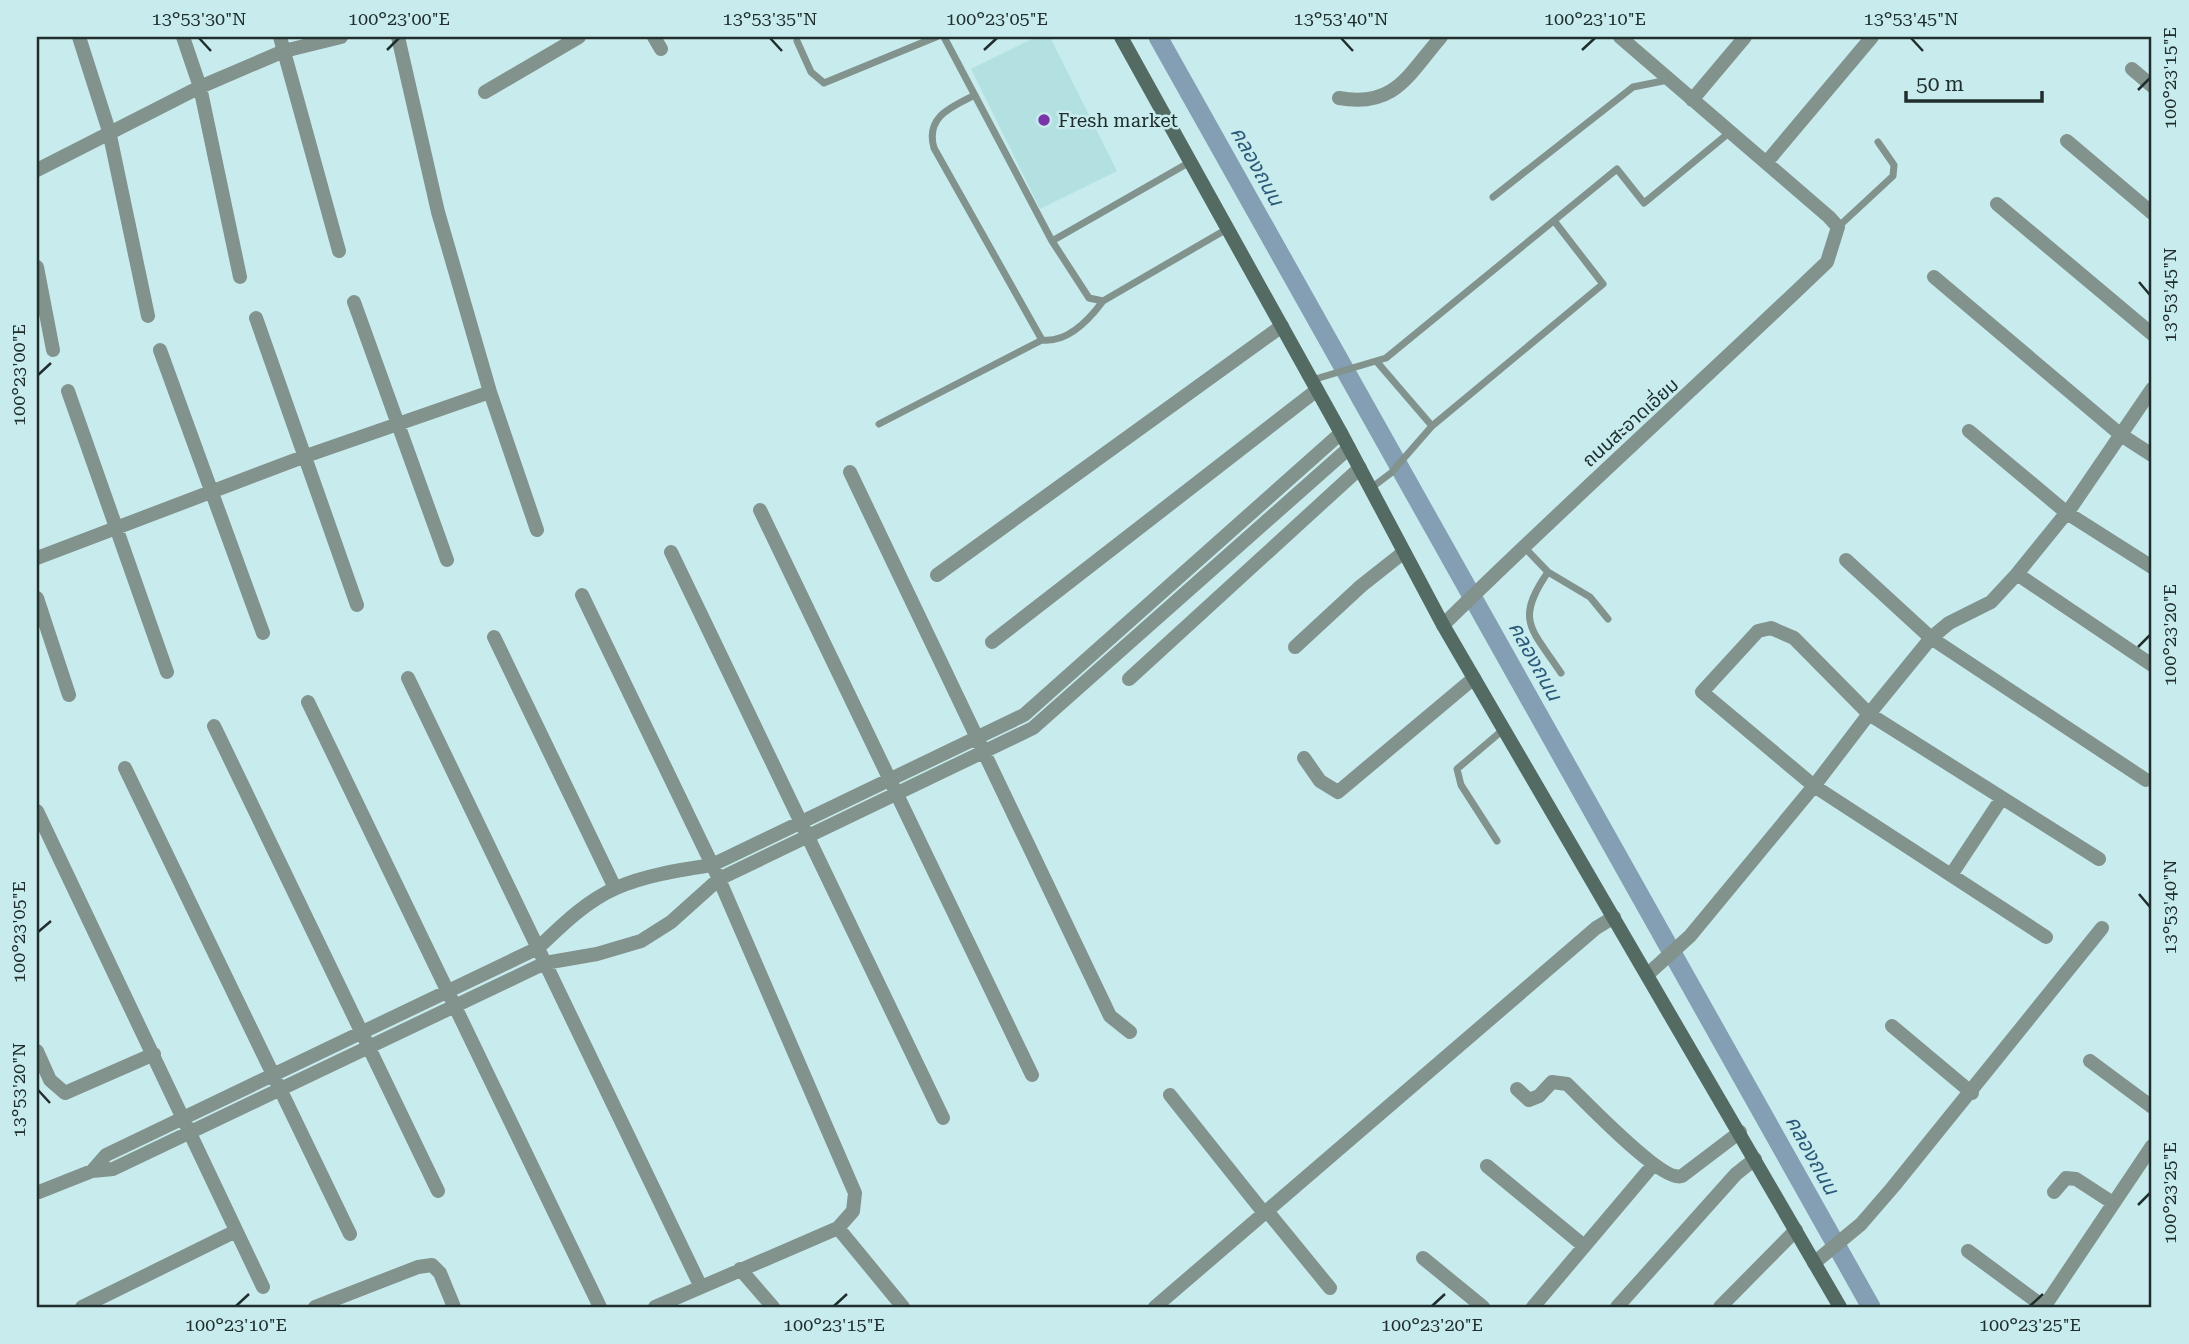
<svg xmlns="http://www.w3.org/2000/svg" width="2189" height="1344" font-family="'Roboto Serif','Noto Sans Thai',serif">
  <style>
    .built { fill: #b3e0e1 }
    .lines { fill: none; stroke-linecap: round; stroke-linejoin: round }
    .canal { stroke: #849fb4; stroke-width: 19 }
    .lane { stroke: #82928d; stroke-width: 7 }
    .street { stroke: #82928d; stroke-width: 14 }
    .secondary { stroke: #546b64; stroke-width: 14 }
    .ticks { fill: none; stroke: #202e2e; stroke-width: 2.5 }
    .poi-dot { fill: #7934a8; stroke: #c8eced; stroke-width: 2.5 }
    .labels { text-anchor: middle; stroke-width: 5; stroke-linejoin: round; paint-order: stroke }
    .poi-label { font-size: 19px; fill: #202e2e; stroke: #c8eced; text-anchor: start }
    .street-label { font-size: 19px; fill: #202e2e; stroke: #c8eced }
    .water-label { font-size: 21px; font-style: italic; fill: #2b5979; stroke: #c8eced }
    .neatline { fill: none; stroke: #202e2e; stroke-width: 2.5 }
    .ticks-label { font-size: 18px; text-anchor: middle; fill: #202e2e }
  </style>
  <rect width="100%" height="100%" fill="#c8eced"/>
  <!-- built -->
  <path class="built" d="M 1036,37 L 1050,37 L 1117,171 L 1040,209 L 971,69 Z"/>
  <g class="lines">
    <!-- canal -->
    <path class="canal" d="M 1158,37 L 1871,1307"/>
    <!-- lane -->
    <path class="lane" d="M 944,37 L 1052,241 L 1089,298 L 1103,301 L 1227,229
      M 797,41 L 811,72 L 824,83 L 936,37
      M 975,95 C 951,107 925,117 934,148 L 1042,340 C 1067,343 1089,320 1103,301
      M 1493,197 L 1633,87 L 1668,80
      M 1838,227 L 1893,176 L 1894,165 L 1878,142
      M 1052,241 L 1190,162
      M 1377,362 L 1432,426
      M 1312,380 L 1386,358 L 1617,169 L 1644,203 L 1730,132
      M 879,424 L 1042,340
      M 1371,488 L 1391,473 L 1432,426 L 1603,284 L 1555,222
      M 1524,547 L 1548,572 L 1590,597 L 1608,619
      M 1548,572 C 1514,621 1532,629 1561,673
      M 1497,841 L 1461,785 L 1457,769 L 1504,729"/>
    <!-- street -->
    <path class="street" d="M 79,37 L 109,131 L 148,316
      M 183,37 L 200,87 L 240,277
      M 280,37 L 339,251
      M 398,37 L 438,212 L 490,392 L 537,530
      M 654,37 L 661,49
      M 2132,69 L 2152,86
      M 485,92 L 579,37
      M 1339,98 C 1395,108 1408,75 1441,37
      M 1692,100 L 1745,37
      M 2067,141 L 2152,213
      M 1766,163 L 1872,37
      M 37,170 L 200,87 L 284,51 L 341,37
      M 1997,204 L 2152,334
      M 37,267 L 53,350
      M 1934,277 L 2121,435 L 2152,455
      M 354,302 L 447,560
      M 256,318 L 357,605
      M 160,350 L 263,633
      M 68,391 L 167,672
      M 1969,431 L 2067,513 L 2152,567
      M 850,472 L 1110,1016 L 1130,1032
      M 760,510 L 1032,1075
      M 671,552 L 943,1118
      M 37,558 L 303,457 L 490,392
      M 1846,560 L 1931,638 L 2146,780
      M 2017,574 L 2152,665
      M 937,575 L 1282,326
      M 582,595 L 719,879 L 855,1193 L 853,1211 L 838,1228 L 655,1307
      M 37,598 L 69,695
      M 1443,625 C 1569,501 1700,384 1827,262 L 1838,227 L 1829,217 L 1620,37
      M 1771,628 L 1794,638 L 1869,714 L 1814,786 L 1702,692 L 1758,631 Z
      M 494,637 L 615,888
      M 992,642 L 1317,390
      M 1295,647 L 1361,586 L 1404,552
      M 408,678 L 700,1285
      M 1129,679 L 1360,468
      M 308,702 L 600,1307
      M 214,726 L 438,1191
      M 1304,758 L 1320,781 L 1338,792 L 1474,678
      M 125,768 L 350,1234
      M 37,811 L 263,1287
      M 2099,859 L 1869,714 L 1931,638 L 1949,623 L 1991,602 L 2017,574 L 2072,506 L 2152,389
      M 1951,875 L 2002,798
      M 1648,974 L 1690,936 L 1814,786 L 2046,937
      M 1892,1026 L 1972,1093
      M 37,1051 L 50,1080 L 65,1093 L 154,1054
      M 2090,1061 L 2152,1107
      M 1517,1089 L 1529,1100 L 1539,1096 L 1552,1082 L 1567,1084 C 1585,1101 1662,1183 1682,1176 L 1740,1132
      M 1170,1095 L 1264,1213
      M 1487,1166 L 1584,1246
      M 92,1171 L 106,1155 L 538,948 C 561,926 586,901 616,888 C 646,875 680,870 712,865 L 1024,715 L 1341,433
      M 39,1192 L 92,1171 L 113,1169 L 545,963 L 597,954 L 641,941 L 671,922 L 719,879 L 1033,728 L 1349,448
      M 2054,1192 L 2066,1178 L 2076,1179 L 2113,1203
      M 1267,1211 L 1330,1288
      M 838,1228 L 903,1307
      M 1968,1251 L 2044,1307
      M 1423,1258 L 1483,1307
      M 1814,1263 L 1861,1224 L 1893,1187 L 2102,928
      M 740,1269 L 773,1307
      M 82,1307 L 236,1231
      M 315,1307 L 418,1267 L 432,1265 L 440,1273 L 454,1307
      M 1155,1307 L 1596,928 L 1614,917
      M 1533,1307 L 1653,1165
      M 1617,1307 L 1736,1174 L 1755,1159
      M 1720,1307 L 1796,1230
      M 2044,1307 L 2152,1146"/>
    <!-- secondary -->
    <path class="secondary" d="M 1121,37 L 1341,433 L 1443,625 L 1840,1307"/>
  </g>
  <!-- ticks -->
  <path class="ticks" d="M 199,38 L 211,51M 770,38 L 782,51M 1341,38 L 1353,51M 1911,38 L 1923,51M 387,50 L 399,38M 984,50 L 997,38M 1582,50 L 1595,38M 2138,90 L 2150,78M 2139,282 L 2150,295M 38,375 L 51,363M 2138,647 L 2150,635M 2139,894 L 2150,907M 38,932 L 51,921M 38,1090 L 50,1103M 2138,1205 L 2150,1193M 236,1306 L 249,1294M 834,1306 L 847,1294M 1432,1306 L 1445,1294M 2030,1306 L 2043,1294"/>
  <!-- markers -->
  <circle class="poi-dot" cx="1044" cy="120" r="7"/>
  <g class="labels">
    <!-- poi labels -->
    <g class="poi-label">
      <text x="1058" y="127">Fresh market</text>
    </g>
    <!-- street labels -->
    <g class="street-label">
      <text transform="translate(1630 422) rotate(-42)" y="7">ถนนสะอาดเอี่ยม</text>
    </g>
    <!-- water labels -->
    <g class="water-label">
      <text transform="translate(1257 166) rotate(61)" y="7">คลองถนน</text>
      <text transform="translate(1535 661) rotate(61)" y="7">คลองถนน</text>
      <text transform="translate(1812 1155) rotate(61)" y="7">คลองถนน</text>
    </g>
  </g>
  <!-- border -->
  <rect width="2189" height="1344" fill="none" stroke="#c8eced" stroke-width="77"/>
  <!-- scale -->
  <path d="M1906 91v10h136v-10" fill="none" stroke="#202e2e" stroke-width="3.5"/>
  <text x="1916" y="91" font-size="21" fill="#202e2e" stroke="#c8eced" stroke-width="5" paint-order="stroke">50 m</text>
  <rect x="38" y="38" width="2112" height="1268" class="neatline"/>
  <g class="ticks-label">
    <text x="199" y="25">13°53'30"N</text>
    <text x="399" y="25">100°23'00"E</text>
    <text x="770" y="25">13°53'35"N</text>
    <text x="997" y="25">100°23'05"E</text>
    <text x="1341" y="25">13°53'40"N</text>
    <text x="1595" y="25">100°23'10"E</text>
    <text x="1911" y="25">13°53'45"N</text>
    <text transform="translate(2170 78) rotate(-90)" y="6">100°23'15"E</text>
    <text transform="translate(2170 295) rotate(-90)" y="6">13°53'45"N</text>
    <text transform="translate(19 375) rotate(-90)" y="6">100°23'00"E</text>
    <text transform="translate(2170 635) rotate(-90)" y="6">100°23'20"E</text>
    <text transform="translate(2170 907) rotate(-90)" y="6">13°53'40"N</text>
    <text transform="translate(19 932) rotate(-90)" y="6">100°23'05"E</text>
    <text transform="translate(19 1090) rotate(-90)" y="6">13°53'20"N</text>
    <text transform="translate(2170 1193) rotate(-90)" y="6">100°23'25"E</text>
    <text x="236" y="1331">100°23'10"E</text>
    <text x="834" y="1331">100°23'15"E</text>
    <text x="1432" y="1331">100°23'20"E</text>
    <text x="2030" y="1331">100°23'25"E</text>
  </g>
</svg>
